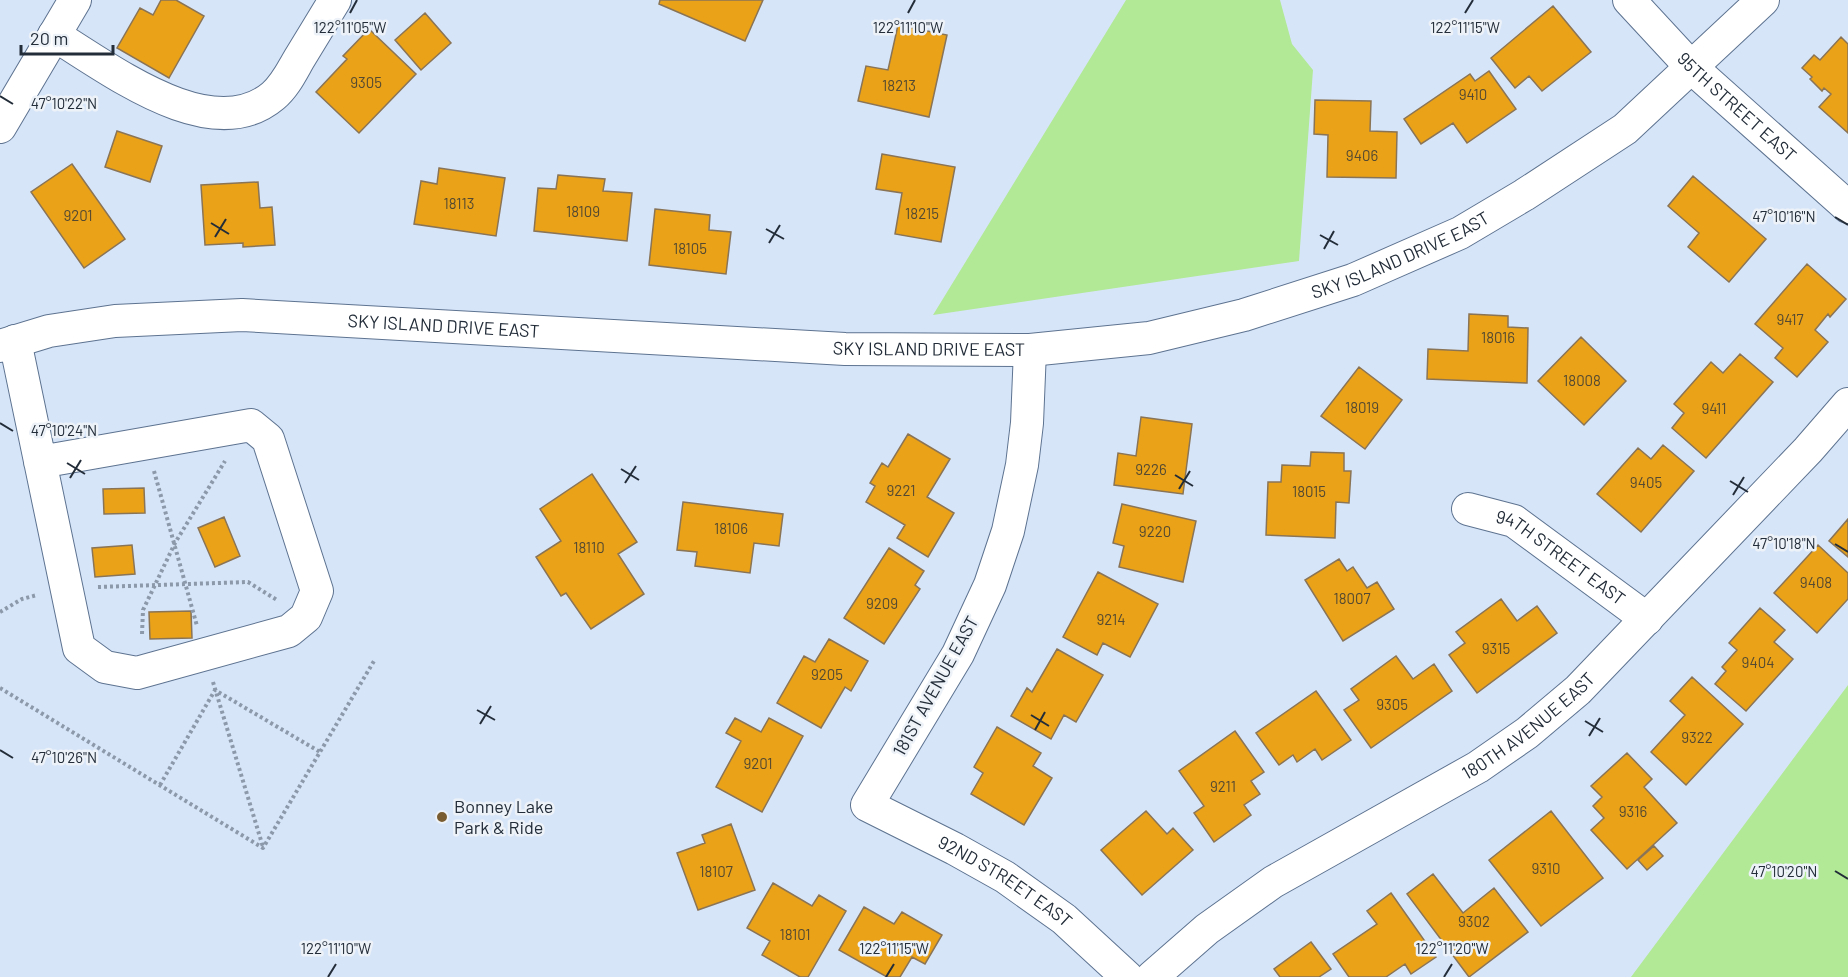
<svg xmlns="http://www.w3.org/2000/svg" width="1848" height="977" font-family="Barlow,sans-serif">
  <style>
    .green { fill: #b2e996 }
    .building { fill: #eaa218; stroke: #8a7456; stroke-width: 1.5 }
    .lines { fill: none; stroke-linecap: round; stroke-linejoin: round }
    .minor-casing { stroke: #5d7390; stroke-width: 34 }
    .path { stroke: #8c99aa; stroke-width: 4; stroke-dasharray: 3 3; stroke-linecap: butt }
    .minor { stroke: #fff; stroke-width: 32 }
    .ticks { fill: none; stroke: #232d39; stroke-width: 2 }
    .poi-dot { fill: #795c30; stroke: #edf2f8; stroke-width: 2 }
    .labels { text-anchor: middle; stroke-width: 5; stroke-linejoin: round; paint-order: stroke }
    .number-label { font-size: 15px; fill: #554a31 }
    .street-label { font-size: 18px; fill: #232d39; stroke: #edf2f8 }
    .poi-label { font-size: 18px; fill: #232d39; stroke: #edf2f8; text-anchor: start }
    .ticks-label { font-size: 15px; text-anchor: middle; fill: #232d39; stroke: #edf2f8; stroke-width: 5; stroke-linejoin: round; paint-order: stroke }
  </style>
  <rect width="100%" height="100%" fill="#d7e5f9"/>
  <!-- green -->
  <path class="green" d="M 1126,0 L 1280,0 L 1292,44 L 1313,70 L 1299,261 L 933,315 Z
    M 1848,685 L 1848,977 L 1631,977 Z"/>
  <!-- building -->
  <path class="building" d="M 161,0 L 176,0 L 204,16 L 169,78 L 117,48 L 140,8 L 153,15 Z
    M 660,0 L 763,0 L 745,41 L 659,4 Z
    M 1553,6 L 1591,52 L 1542,91 L 1529,76 L 1515,88 L 1491,58 Z
    M 425,13 L 451,43 L 421,70 L 395,40 Z
    M 898,25 L 947,35 L 929,117 L 858,101 L 866,66 L 888,70 Z
    M 369,29 L 416,74 L 359,133 L 316,92 L 347,59 L 343,56 Z
    M 1841,37 L 1848,44 L 1848,133 L 1819,107 L 1831,94 L 1824,88 L 1822,91 L 1810,79 L 1812,77 L 1802,68 L 1814,55 L 1820,60 Z
    M 1489,71 L 1516,109 L 1467,143 L 1453,123 L 1421,144 L 1404,119 L 1470,74 L 1475,81 Z
    M 1315,100 L 1371,101 L 1370,131 L 1397,132 L 1396,178 L 1327,177 L 1328,135 L 1314,134 Z
    M 117,131 L 162,146 L 150,182 L 105,167 Z
    M 882,154 L 955,167 L 941,242 L 895,234 L 902,193 L 876,189 Z
    M 72,164 L 125,239 L 84,268 L 31,192 Z
    M 439,168 L 505,178 L 496,236 L 414,224 L 421,181 L 437,184 Z
    M 558,175 L 605,179 L 603,191 L 632,193 L 627,241 L 534,231 L 538,188 L 556,189 Z
    M 1693,176 L 1766,239 L 1729,282 L 1688,247 L 1699,233 L 1668,206 Z
    M 258,182 L 260,208 L 272,207 L 275,245 L 243,247 L 243,243 L 205,245 L 201,185 Z
    M 655,209 L 710,215 L 709,230 L 731,232 L 726,274 L 649,265 Z
    M 1807,264 L 1846,299 L 1830,317 L 1828,314 L 1815,330 L 1828,342 L 1797,377 L 1775,358 L 1783,348 L 1755,324 Z
    M 1469,314 L 1508,316 L 1508,327 L 1528,328 L 1527,383 L 1427,379 L 1428,349 L 1468,351 Z
    M 1581,337 L 1626,381 L 1584,425 L 1538,381 Z
    M 1740,354 L 1773,382 L 1706,458 L 1672,428 L 1684,413 L 1674,404 L 1711,362 L 1723,373 Z
    M 1359,367 L 1402,400 L 1365,449 L 1321,416 Z
    M 1141,417 L 1192,424 L 1183,494 L 1114,485 L 1118,453 L 1136,456 Z
    M 908,434 L 950,459 L 927,497 L 954,513 L 928,557 L 897,538 L 905,525 L 866,502 L 875,486 L 870,483 L 882,463 L 888,467 Z
    M 1663,445 L 1694,471 L 1641,532 L 1597,494 L 1638,448 L 1651,459 Z
    M 1311,452 L 1344,453 L 1344,471 L 1351,471 L 1349,503 L 1336,502 L 1335,538 L 1266,535 L 1268,482 L 1281,482 L 1282,465 L 1310,466 Z
    M 592,474 L 637,542 L 618,554 L 644,594 L 591,629 L 566,593 L 561,596 L 536,557 L 561,541 L 540,509 Z
    M 144,488 L 145,513 L 104,514 L 103,489 Z
    M 683,502 L 783,514 L 779,546 L 754,543 L 750,573 L 695,566 L 697,552 L 677,550 Z
    M 1122,504 L 1196,521 L 1183,582 L 1119,567 L 1124,546 L 1113,543 Z
    M 224,517 L 240,556 L 215,567 L 198,528 Z
    M 1848,519 L 1848,557 L 1829,541 Z
    M 132,545 L 135,574 L 95,577 L 92,548 Z
    M 1818,545 L 1848,573 L 1848,599 L 1817,633 L 1774,593 Z
    M 889,548 L 924,571 L 915,585 L 920,589 L 884,644 L 844,618 Z
    M 1339,559 L 1347,571 L 1353,567 L 1367,588 L 1377,582 L 1394,609 L 1343,641 L 1305,580 Z
    M 1098,572 L 1158,604 L 1130,657 L 1103,643 L 1097,655 L 1063,637 Z
    M 1501,599 L 1517,621 L 1537,606 L 1557,633 L 1477,693 L 1449,655 L 1465,643 L 1456,632 Z
    M 1760,608 L 1785,630 L 1774,642 L 1793,659 L 1746,711 L 1715,684 L 1726,671 L 1722,667 L 1737,650 L 1729,643 Z
    M 191,611 L 192,638 L 150,639 L 149,612 Z
    M 829,639 L 868,661 L 851,691 L 845,687 L 821,728 L 777,703 L 804,656 L 815,662 Z
    M 1057,649 L 1103,675 L 1076,722 L 1064,715 L 1051,739 L 1011,716 L 1027,688 L 1032,692 Z
    M 1396,656 L 1413,679 L 1434,664 L 1452,691 L 1371,748 L 1344,710 L 1359,700 L 1351,689 Z
    M 1692,677 L 1743,724 L 1686,785 L 1651,752 L 1685,715 L 1670,701 Z
    M 1316,691 L 1351,740 L 1322,760 L 1315,749 L 1297,762 L 1293,755 L 1279,765 L 1256,733 Z
    M 735,718 L 761,732 L 769,718 L 803,736 L 762,812 L 716,787 L 741,741 L 726,733 Z
    M 997,727 L 1041,753 L 1033,766 L 1052,778 L 1024,825 L 971,794 L 983,773 L 974,767 Z
    M 1235,731 L 1264,772 L 1251,781 L 1260,794 L 1244,805 L 1251,815 L 1214,842 L 1194,813 L 1204,806 L 1179,771 Z
    M 1627,753 L 1652,779 L 1644,787 L 1677,823 L 1627,869 L 1591,830 L 1604,818 L 1593,806 L 1602,797 L 1591,786 Z
    M 1146,811 L 1167,834 L 1173,828 L 1193,850 L 1142,895 L 1101,850 Z
    M 1551,811 L 1603,878 L 1541,926 L 1489,860 Z
    M 731,824 L 755,890 L 698,910 L 677,853 L 705,843 L 702,835 Z
    M 1654,846 L 1663,856 L 1647,870 L 1638,860 Z
    M 1433,874 L 1463,913 L 1494,888 L 1528,932 L 1469,977 L 1407,894 Z
    M 773,883 L 812,906 L 819,895 L 846,911 L 808,977 L 800,977 L 762,955 L 770,941 L 747,928 Z
    M 1391,893 L 1436,957 L 1411,974 L 1405,964 L 1386,977 L 1349,977 L 1333,954 L 1377,924 L 1367,911 Z
    M 864,907 L 894,924 L 902,912 L 942,935 L 925,964 L 912,957 L 900,977 L 887,977 L 839,950 Z
    M 1311,942 L 1331,969 L 1319,977 L 1280,977 L 1274,969 Z"/>
  <g class="lines">
    <!-- minor casing -->
    <g class="minor-casing">
      <g id="minor">
        <path id="s1" d="M 1629,0 L 1692,68 L 1848,207"/>
        <path d="M 54,35 C 109,68 211,148 273,96 C 285,86 292,71 299,59 C 311,39 323,20 335,0"/>
        <path d="M 0,127 L 75,0"/>
        <path d="M 15,341 C 36,444 58,546 79,648 L 105,667 L 137,673 L 289,631 L 306,617 L 317,591 L 268,439 L 251,425 L 40,462"/>
        <path id="s2" d="M 0,346 L 49,331 L 115,321 L 242,315 L 845,349 L 1030,350 L 1149,338 L 1244,315 L 1353,280 L 1460,233 L 1524,195 L 1625,129 L 1763,0"/>
        <path id="s3" d="M 1030,350 L 1027,423 L 1022,465 L 1008,531 L 990,585 L 958,654 L 867,805 L 955,849 L 1005,877 L 1064,919 L 1127,977"/>
        <path id="s4" d="M 1468,509 L 1514,521 L 1647,619"/>
        <path id="s5" d="M 1152,977 L 1207,929 L 1273,882 L 1478,767 L 1527,733 L 1578,690 L 1808,450 L 1848,404"/>
      </g>
    </g>
    <!-- path -->
    <path class="path" d="M 154,471 L 197,626
      M 98,587 L 248,582 L 277,600
      M 0,612 L 22,599 L 37,595
      M 142,634 L 143,610 L 175,543 L 225,461
      M 213,682 L 263,847
      M 0,688 L 263,848 L 374,661
      M 160,785 L 215,690 L 320,752"/>
    <!-- minor -->
    <use href="#minor" class="minor"/>
  </g>
  <!-- ticks -->
  <path class="ticks" d="M 350,13 L 357,0M 908,13 L 915,0M 1465,13 L 1473,0M 0,96 L 13,104M 1835,217 L 1848,225M 211,223 L 229,234M 766,229 L 784,239M 1320,235 L 1338,245M 215,237 L 226,219M 769,243 L 780,225M 1324,249 L 1334,231M 0,423 L 13,431M 67,463 L 85,474M 621,469 L 639,480M 1175,475 L 1193,486M 70,478 L 81,460M 1730,481 L 1748,492M 625,483 L 636,466M 1179,489 L 1190,471M 1733,495 L 1744,477M 1835,544 L 1848,552M 477,710 L 495,720M 1031,715 L 1049,726M 1585,721 L 1603,732M 480,724 L 491,706M 1035,730 L 1045,712M 1589,736 L 1600,718M 0,750 L 13,758M 1835,871 L 1848,879M 328,977 L 336,964M 886,977 L 894,964M 1444,977 L 1452,964"/>
  <!-- markers -->
  <circle class="poi-dot" cx="442" cy="817" r="6"/>
  <g class="labels">
    <!-- number labels -->
    <g class="number-label">
      <text x="366" y="88">9305</text>
      <text x="899" y="91">18213</text>
      <text x="1473" y="100">9410</text>
      <text x="1362" y="161">9406</text>
      <text x="459" y="209">18113</text>
      <text x="583" y="217">18109</text>
      <text x="922" y="219">18215</text>
      <text x="78" y="221">9201</text>
      <text x="690" y="254">18105</text>
      <text x="1790" y="325">9417</text>
      <text x="1498" y="343">18016</text>
      <text x="1582" y="386">18008</text>
      <text x="1362" y="413">18019</text>
      <text x="1714" y="414">9411</text>
      <text x="1151" y="475">9226</text>
      <text x="1646" y="488">9405</text>
      <text x="901" y="496">9221</text>
      <text x="1309" y="497">18015</text>
      <text x="731" y="534">18106</text>
      <text x="1155" y="537">9220</text>
      <text x="589" y="553">18110</text>
      <text x="1816" y="588">9408</text>
      <text x="1352" y="604">18007</text>
      <text x="882" y="609">9209</text>
      <text x="1111" y="625">9214</text>
      <text x="1496" y="654">9315</text>
      <text x="1758" y="668">9404</text>
      <text x="827" y="680">9205</text>
      <text x="1392" y="710">9305</text>
      <text x="1697" y="743">9322</text>
      <text x="758" y="769">9201</text>
      <text x="1223" y="792">9211</text>
      <text x="1633" y="817">9316</text>
      <text x="1546" y="874">9310</text>
      <text x="716" y="877">18107</text>
      <text x="1474" y="927">9302</text>
      <text x="795" y="940">18101</text>
    </g>
    <!-- street labels -->
    <g class="street-label">
      <text dy="6" stroke="none"><textPath href="#s1" startOffset="152">95TH STREET EAST</textPath></text>
      <text dy="6" stroke="none"><textPath href="#s2" startOffset="1419">SKY ISLAND DRIVE EAST</textPath></text>
      <text dy="6" stroke="none"><textPath href="#s2" startOffset="447">SKY ISLAND DRIVE EAST</textPath></text>
      <text dy="6" stroke="none"><textPath href="#s2" startOffset="933">SKY ISLAND DRIVE EAST</textPath></text>
      <text dy="6" stroke="none"><textPath href="#s4" startOffset="106">94TH STREET EAST</textPath></text>
      <text transform="translate(936 686) rotate(-61)" y="6">181ST AVENUE EAST</text>
      <text dy="6" stroke="none"><textPath href="#s5" startOffset="454">180TH AVENUE EAST</textPath></text>
      <text dy="6" stroke="none"><textPath href="#s3" startOffset="650">92ND STREET EAST</textPath></text>
    </g>
    <!-- poi labels -->
    <g class="poi-label">
      <text x="454" y="813">Bonney Lake<tspan x="454" dy="21">Park &amp; Ride</tspan></text>
    </g>
  </g>
  <g class="ticks-label">
    <text x="350" y="33">122°11'05"W</text>
    <text x="908" y="33">122°11'10"W</text>
    <text x="1465" y="33">122°11'15"W</text>
    <text x="64" y="109">47°10'22"N</text>
    <text x="1784" y="222">47°10'16"N</text>
    <text x="64" y="436">47°10'24"N</text>
    <text x="1784" y="549">47°10'18"N</text>
    <text x="64" y="763">47°10'26"N</text>
    <text x="1784" y="877">47°10'20"N</text>
    <text x="336" y="954">122°11'10"W</text>
    <text x="894" y="954">122°11'15"W</text>
    <text x="1452" y="954">122°11'20"W</text>
  </g>
  <!-- scale -->
  <path d="M21 45v9h92v-9" fill="none" stroke="#232d39" stroke-width="3"/>
  <text x="30" y="45" font-size="18" fill="#232d39" stroke="#edf2f8" stroke-width="4.5" paint-order="stroke">20 m</text>
</svg>
